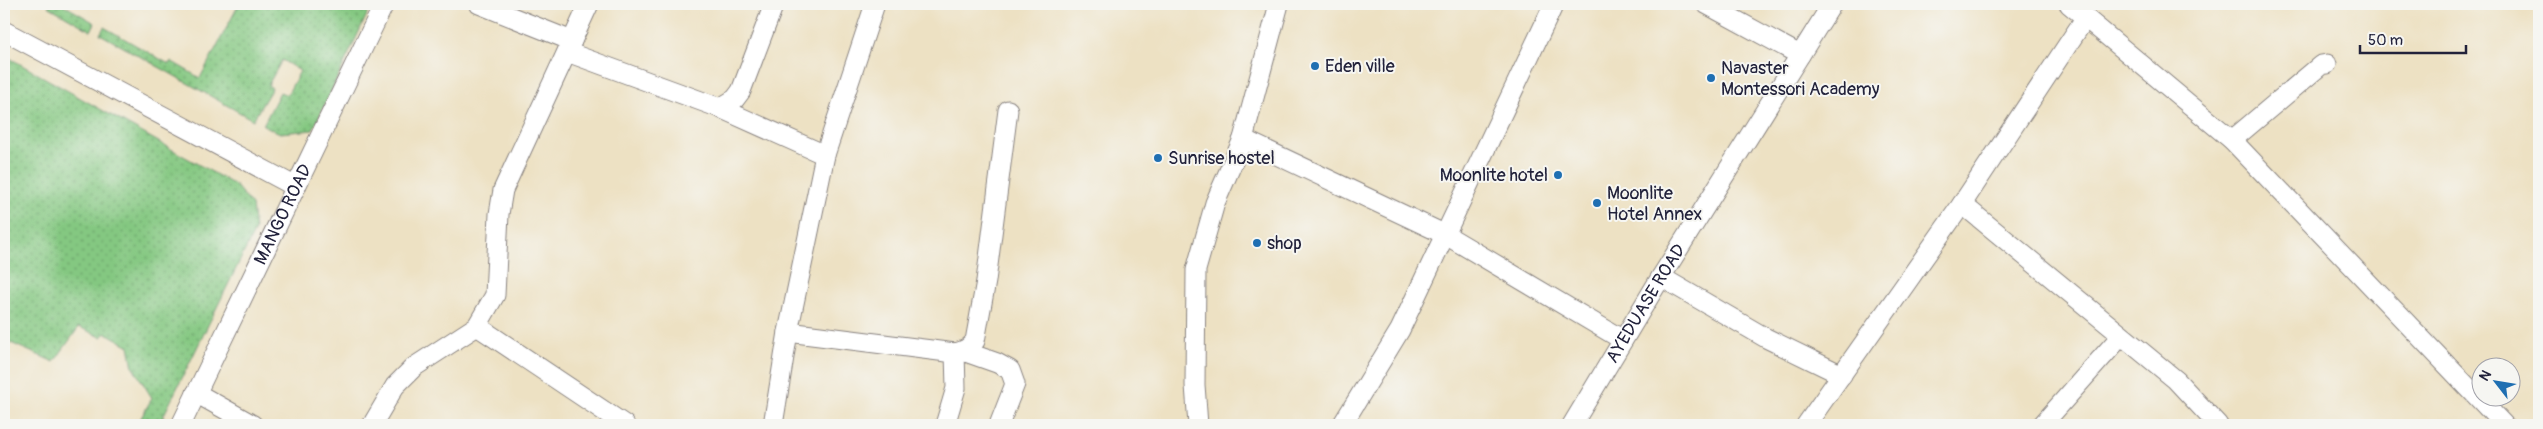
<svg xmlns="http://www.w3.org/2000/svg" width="2543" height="429" font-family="Pangolin,sans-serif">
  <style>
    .grass { fill: url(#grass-dots); stroke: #53755e }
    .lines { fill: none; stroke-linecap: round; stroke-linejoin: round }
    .minor-casing { stroke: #88827f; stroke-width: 21 }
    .minor { stroke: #fff; stroke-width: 19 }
    .poi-dot { fill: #1f6fb2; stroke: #f6f6f2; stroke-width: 2 }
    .labels { text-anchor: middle; stroke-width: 4; stroke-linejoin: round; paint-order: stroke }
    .poi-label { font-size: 18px; fill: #22223b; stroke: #f6f6f2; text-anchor: start }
    .street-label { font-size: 18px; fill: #22223b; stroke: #f6f6f2 }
  </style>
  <defs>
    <pattern id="grass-dots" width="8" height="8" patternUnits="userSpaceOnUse" patternTransform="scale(1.25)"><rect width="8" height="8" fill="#84c881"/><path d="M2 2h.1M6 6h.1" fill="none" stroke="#6ca26b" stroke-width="1.8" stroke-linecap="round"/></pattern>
  </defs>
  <rect width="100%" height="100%" fill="#f6f6f2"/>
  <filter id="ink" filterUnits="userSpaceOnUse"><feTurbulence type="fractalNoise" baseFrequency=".02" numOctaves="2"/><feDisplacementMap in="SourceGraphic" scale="10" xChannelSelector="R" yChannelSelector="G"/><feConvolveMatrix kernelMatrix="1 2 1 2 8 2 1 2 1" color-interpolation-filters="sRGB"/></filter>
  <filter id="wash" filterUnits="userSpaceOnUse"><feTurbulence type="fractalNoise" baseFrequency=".0096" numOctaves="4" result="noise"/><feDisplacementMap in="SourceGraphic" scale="20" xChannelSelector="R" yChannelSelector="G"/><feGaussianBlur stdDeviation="1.12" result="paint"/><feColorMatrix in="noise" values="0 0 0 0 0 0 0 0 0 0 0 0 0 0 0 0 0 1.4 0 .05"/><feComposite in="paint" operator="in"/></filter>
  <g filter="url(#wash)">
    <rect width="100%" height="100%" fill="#ede1c3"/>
    <!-- grass -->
    <path class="grass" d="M 49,4 L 62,4 L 95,23 L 91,31 L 48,6 Z
      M 239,4 L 372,4 L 313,130 L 280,133 L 263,125 L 280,92 L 287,95 L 300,71 L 282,60 L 268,85 L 272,88 L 253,120 L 100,34 L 104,27 L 169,64 L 171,61 L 200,78 Z
      M 6,56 L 235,185 L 252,205 L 255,230 L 159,425 L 137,425 L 152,398 L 133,367 L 129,346 L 106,333 L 101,337 L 79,327 L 54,362 L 4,340 L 4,60 Z"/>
  </g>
  <g filter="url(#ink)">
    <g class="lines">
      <!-- minor casing -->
      <g class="minor-casing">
        <g id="minor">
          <path d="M 479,4 L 572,41"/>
          <path d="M 1706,4 L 1800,55"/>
          <path d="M 2069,4 L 2232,140 L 2504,425"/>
          <path d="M 4,31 L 296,187"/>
          <path d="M 567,52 L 720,108 L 825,155"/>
          <path d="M 720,108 L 735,99 L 741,91 L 774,4"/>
          <path d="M 1243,139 L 1446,235 L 1623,340"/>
          <path d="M 2232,140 L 2321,65 L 2327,64"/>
          <path d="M 1962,204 L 2176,380 L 2218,425"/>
          <path d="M 1661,277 L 1766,338 L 1842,375"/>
          <path d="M 477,326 L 625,425"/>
          <path d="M 788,332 L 955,353 C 965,351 969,348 975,341 L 986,281 L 1008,110"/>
          <path d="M 963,351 L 997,363 L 1010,370 L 1015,384 L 999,425"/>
          <path d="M 196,393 L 253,425"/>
          <path id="s1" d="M 181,425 L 384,4"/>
          <path d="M 372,425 L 395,386 L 414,367 L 477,326 L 495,295 L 499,214 L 503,190 L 589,4"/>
          <path d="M 773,425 L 788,332 L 825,155 L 875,4"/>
          <path d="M 945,425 L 956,388 L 955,353"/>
          <path d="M 1198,425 L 1195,385 L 1196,270 L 1215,203 L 1243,139 L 1279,4"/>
          <path d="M 1342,425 L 1400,330 L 1554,4"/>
          <path id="s2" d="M 1572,425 L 1661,277 L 1832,4"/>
          <path d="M 1806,425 L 1962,204 L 2086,17"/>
          <path d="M 2042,425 L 2121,336"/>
        </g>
      </g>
      <!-- minor -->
      <use href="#minor" class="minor"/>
    </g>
  </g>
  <!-- markers -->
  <g class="poi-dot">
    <circle cx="1315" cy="66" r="5"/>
    <circle cx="1711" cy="78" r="5"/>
    <circle cx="1158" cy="158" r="5"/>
    <circle cx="1558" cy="175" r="5"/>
    <circle cx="1597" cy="203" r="5"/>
    <circle cx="1257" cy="243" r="5"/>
  </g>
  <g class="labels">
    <!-- poi labels -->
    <g class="poi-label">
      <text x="1325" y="72">Eden ville</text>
      <text x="1721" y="74">Navaster<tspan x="1721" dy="21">Montessori Academy</tspan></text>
      <text x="1168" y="164">Sunrise hostel</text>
      <text x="1548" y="181" text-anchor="end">Moonlite hotel</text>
      <text x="1607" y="199">Moonlite<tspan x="1607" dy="21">Hotel Annex</tspan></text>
      <text x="1267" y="249">shop</text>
    </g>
    <!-- street labels -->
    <g class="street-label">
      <text dy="6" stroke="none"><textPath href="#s1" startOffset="234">MANGO ROAD</textPath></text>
      <text dy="6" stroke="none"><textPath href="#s2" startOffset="142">AYEDUASE ROAD</textPath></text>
    </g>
  </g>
  <!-- margin -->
  <rect width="2543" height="429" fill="none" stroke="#f6f6f2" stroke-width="20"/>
  <!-- north arrow -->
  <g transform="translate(2496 382) rotate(301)"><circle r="24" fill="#f6f6f2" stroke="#a1a1a9"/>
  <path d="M0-4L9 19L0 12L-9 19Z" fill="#1f6fb2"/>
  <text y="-8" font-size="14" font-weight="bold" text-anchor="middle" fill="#22223b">N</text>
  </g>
  <!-- scale -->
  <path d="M2360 45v8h106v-8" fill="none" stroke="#22223b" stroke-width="2.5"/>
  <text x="2368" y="45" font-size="15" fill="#22223b" stroke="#f6f6f2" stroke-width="4" paint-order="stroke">50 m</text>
</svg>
